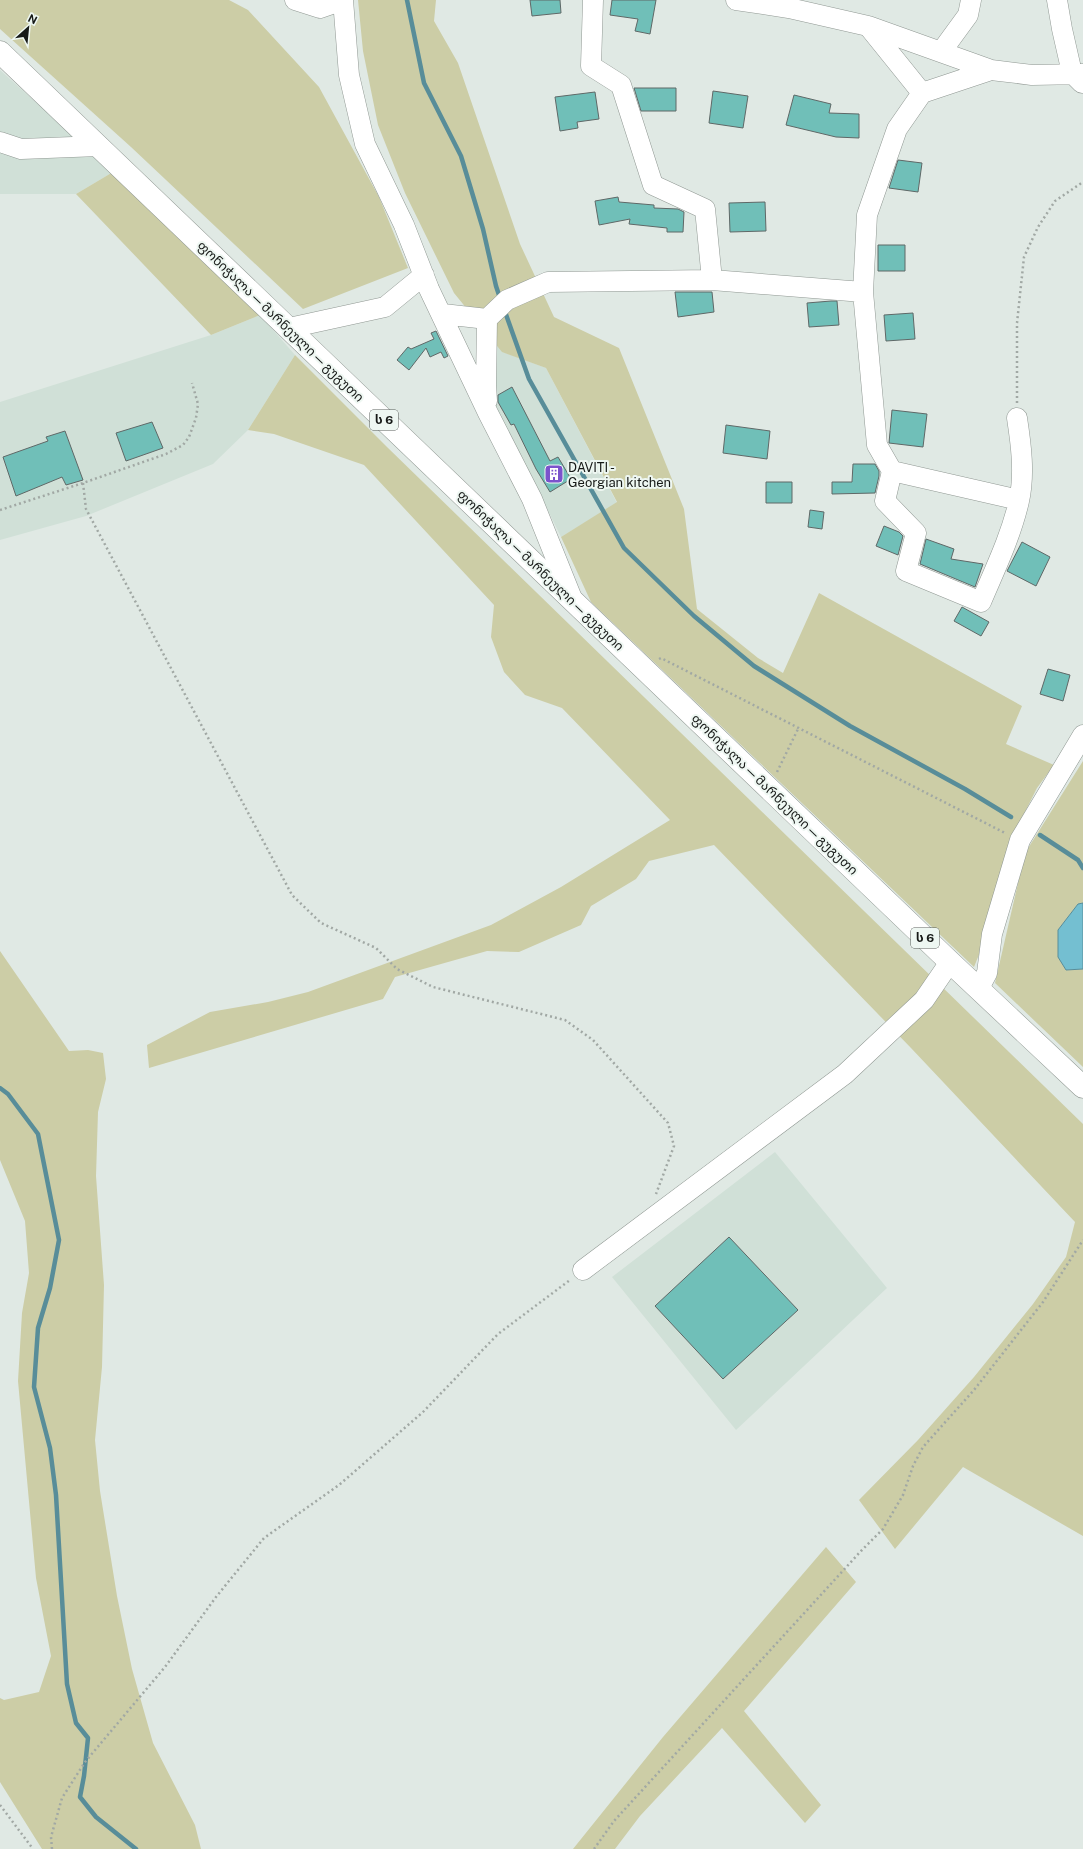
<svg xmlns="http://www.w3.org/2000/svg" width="1083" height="1849" font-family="'Public Sans','Noto Sans Georgian',sans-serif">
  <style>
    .built { fill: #d0e0d7 }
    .green { fill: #cccda6 }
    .water { fill: #74bfd1; stroke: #588d99 }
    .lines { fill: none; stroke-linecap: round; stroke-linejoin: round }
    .stream { stroke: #588d99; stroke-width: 4.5 }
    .building { fill: #70bfb8; stroke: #5f6867 }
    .minor-casing { stroke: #909893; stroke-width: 21 }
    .highway-casing { stroke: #909893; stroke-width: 23 }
    .path { stroke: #a1a8a4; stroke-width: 2.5; stroke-dasharray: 2 3; stroke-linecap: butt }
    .minor { stroke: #fff; stroke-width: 20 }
    .highway { stroke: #fff; stroke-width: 22 }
    .labels { text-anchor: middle; stroke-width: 4; stroke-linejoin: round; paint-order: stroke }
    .shield { fill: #eef7f2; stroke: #575c59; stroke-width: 1 }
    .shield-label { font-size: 12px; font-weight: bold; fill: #161917 }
    .street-label { font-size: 13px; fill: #161917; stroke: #eef7f2 }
    .poi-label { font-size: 13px; fill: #161917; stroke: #eef7f2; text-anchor: start }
  </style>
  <rect width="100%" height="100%" fill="#e0e9e4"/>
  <!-- built -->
  <path class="built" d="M 0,70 L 113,172 L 76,194 L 0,194 Z
    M 260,315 L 295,355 L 248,430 L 213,464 L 86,516 L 0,540 L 0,402 L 211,335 Z
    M 495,342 L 503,352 L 546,368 L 617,503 L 561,537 L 534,482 L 493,408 Z
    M 775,1152 L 887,1288 L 736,1430 L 612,1277 Z"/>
  <!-- green -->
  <path class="green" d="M 0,0 L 229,0 L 248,10 L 319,87 L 379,197 L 408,268 L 303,309 L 131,147 L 0,29 Z
    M 358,0 L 436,0 L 434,21 L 458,63 L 520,244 L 554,317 L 619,348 L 684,509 L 697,609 L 758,658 L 783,673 L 819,593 L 1022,706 L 1006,744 L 1054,765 L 1037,788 L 1007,848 L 984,942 L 974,967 L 591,602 L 561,537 L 617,502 L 546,368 L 502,352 L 454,293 L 405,193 L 378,125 L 363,51 Z
    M 113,172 L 260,315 L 211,335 L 76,194 Z
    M 295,355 L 387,447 L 1083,1124 L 1083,1536 L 963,1467 L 895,1549 L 859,1500 L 918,1440 L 974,1377 L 1033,1304 L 1066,1257 L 1075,1222 L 911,1048 L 714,845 L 649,861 L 636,879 L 591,906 L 581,925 L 519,952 L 487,951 L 395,977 L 383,999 L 149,1068 L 147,1045 L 210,1012 L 268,1002 L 308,992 L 491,925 L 561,887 L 670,820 L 562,708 L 525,695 L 504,672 L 491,637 L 494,605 L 364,465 L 274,434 L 248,430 Z
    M 1083,761 L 1083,903 L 1078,904 L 1058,930 L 1058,956 L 1066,970 L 1083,969 L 1083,1067 L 995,983 L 1025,853 Z
    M 0,951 L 69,1051 L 88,1050 L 103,1053 L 106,1079 L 98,1112 L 96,1176 L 104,1285 L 102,1367 L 95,1440 L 100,1491 L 117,1596 L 132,1669 L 153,1743 L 195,1825 L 201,1849 L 42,1849 L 0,1782 L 0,1698 L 4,1700 L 39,1692 L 51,1656 L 36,1578 L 18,1381 L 22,1313 L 29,1273 L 25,1221 L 0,1160 Z
    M 826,1547 L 856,1582 L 744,1711 L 821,1805 L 805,1823 L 722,1728 L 640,1816 L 615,1849 L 573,1849 L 663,1737 Z"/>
  <!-- water -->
  <path class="water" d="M 1083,903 L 1083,969 L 1066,970 L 1058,957 L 1058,930 L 1078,904 Z"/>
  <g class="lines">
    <!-- stream -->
    <path class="stream" d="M 407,0 L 424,83 L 461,156 L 483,229 L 496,286 L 500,298
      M 504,309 L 529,379 L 624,548 L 694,616 L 754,666 L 850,726 L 965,789 L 1011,817
      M 1040,835 L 1078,860 L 1083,868
      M 0,1088 L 8,1094 L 38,1134 L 59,1240 L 50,1288 L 38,1328 L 34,1387 L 50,1448 L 56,1495 L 67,1684 L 76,1723 L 88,1738 L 84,1776 L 80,1797 L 96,1817 L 136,1849"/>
  </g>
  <!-- building -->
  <path class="building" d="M 530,0 L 560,0 L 561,13 L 532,16 Z
    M 612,0 L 656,0 L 650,34 L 635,31 L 638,19 L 610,15 Z
    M 634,88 L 676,88 L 676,111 L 641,111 Z
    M 713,91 L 748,96 L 743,128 L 709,123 Z
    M 595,92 L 599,119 L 577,122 L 578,128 L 560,131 L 555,97 Z
    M 794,95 L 831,104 L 829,113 L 859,114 L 859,138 L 836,137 L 786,125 Z
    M 898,160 L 922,163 L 918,192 L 889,188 Z
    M 618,197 L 619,202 L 654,205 L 654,208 L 678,209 L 684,212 L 683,232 L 667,232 L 667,228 L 629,224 L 630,219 L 599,225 L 595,201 Z
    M 765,202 L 766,231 L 730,232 L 729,203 Z
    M 878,245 L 905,245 L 905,271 L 878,271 Z
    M 675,292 L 712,292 L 714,312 L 678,317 Z
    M 831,301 L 837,301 L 839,325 L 809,327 L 807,303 Z
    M 913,313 L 915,339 L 886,341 L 884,315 Z
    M 436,331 L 448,356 L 444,358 L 441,352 L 430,357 L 426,348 L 409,370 L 397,360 L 408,347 L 411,349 L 434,339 L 431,333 Z
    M 512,387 L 550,461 L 558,457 L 571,479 L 550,492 L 536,469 L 514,424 L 511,425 L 498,402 L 498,395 Z
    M 892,410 L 927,414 L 923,447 L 889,443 Z
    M 152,422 L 163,448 L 126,461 L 116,433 Z
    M 726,425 L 770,431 L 767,459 L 723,453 Z
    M 65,431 L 83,480 L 66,485 L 62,477 L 16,496 L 3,457 L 48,441 L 46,437 Z
    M 853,464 L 875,464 L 879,471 L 879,476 L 875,493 L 832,494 L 832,482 L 852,482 Z
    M 766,482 L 792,482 L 792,503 L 766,503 Z
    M 810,510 L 824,512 L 822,529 L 808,527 Z
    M 884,526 L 899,532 L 903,536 L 898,555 L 876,546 Z
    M 926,539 L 954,549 L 951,559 L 983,564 L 975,587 L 920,564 Z
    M 1022,542 L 1050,557 L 1036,586 L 1007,571 Z
    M 962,607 L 989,622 L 981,636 L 954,621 Z
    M 1048,669 L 1070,675 L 1063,701 L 1040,694 Z
    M 729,1237 L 798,1310 L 723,1379 L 655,1306 Z"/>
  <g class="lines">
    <!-- minor casing -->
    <g class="minor-casing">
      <path id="minor" d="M 295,0 L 320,8 L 343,0
        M 343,0 L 349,75 L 365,144 L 404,225 L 429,289 L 488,413 L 532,499 L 573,601
        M 593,0 L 591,66 L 621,85 L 653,185 L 705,209 L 712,280
        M 736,0 L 789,8 L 868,26 L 991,70 L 1032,75 L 1083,74
        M 1057,0 L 1062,29 L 1072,73 L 1082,83
        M 868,26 L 922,93
        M 941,52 L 968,15 L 971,0
        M 991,70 L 922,93 L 897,129 L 867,215 L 863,292 L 877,445 L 892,471 L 885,501 L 916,533 L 906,571 L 981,602 C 995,569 1011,536 1019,501 C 1025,474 1021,444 1017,418
        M 0,142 L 21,149 L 99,146
        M 443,314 L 487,319
        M 289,328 L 385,307 L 424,275
        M 487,401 L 486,385 L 487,319 L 507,300 L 548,282 L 712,280 L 863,292
        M 892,471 L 1019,500
        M 979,988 L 987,973 L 992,934 L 1020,840 L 1083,735
        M 583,1270 L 845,1074 L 924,1000 L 950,962"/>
    </g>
    <!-- highway casing -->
    <g class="highway-casing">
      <path id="highway" d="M 0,52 L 950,962 L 1083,1087"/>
    </g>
    <!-- path -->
    <path class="path" d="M 1017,403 L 1017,323 L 1024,257 L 1038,227 L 1055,201 L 1083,182
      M 83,483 L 86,509 L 292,895 L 321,923 L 376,948 L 397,969 L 433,987 L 565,1020 L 593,1040 L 668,1123 L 674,1146 L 656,1194
      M 0,510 L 83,483 L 166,454 L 183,445 L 189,437 L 196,418 L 198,404 L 192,383
      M 659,659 L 661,658 L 1005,833
      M 777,772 L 799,727
      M 0,1805 L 33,1849
      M 52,1849 L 51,1837 L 62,1798 L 85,1762 L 165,1667 L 216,1597 L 264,1538 L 339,1485 L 423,1412 L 498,1334 L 570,1280
      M 594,1849 L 614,1821 L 861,1551 L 883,1529 L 903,1495 L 913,1466 L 923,1447 L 974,1390 L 1043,1302 L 1083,1240"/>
    <!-- minor -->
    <use href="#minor" class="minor"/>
    <!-- highway -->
    <use href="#highway" class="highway"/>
  </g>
  <!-- icons -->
  <defs>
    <g id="building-square" transform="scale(1)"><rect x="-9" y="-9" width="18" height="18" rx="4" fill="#7b53cc" stroke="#eef7f2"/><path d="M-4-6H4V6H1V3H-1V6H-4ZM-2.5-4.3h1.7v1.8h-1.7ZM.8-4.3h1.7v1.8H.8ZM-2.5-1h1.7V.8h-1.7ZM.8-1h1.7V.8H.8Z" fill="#fff"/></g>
  </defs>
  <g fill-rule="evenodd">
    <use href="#building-square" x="554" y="474"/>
  </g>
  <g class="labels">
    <!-- shield labels -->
    <g class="shield">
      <rect x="370" y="410" width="28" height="20" rx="3"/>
      <rect x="911" y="928" width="28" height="20" rx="3"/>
    </g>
    <g class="shield-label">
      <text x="384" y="424">ს 6</text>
      <text x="925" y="942">ს 6</text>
    </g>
    <!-- street labels -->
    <g class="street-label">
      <text transform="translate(281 321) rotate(44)" y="5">ფონიჭალა — მარნეული — გუგუთი</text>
      <text transform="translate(541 570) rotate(44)" y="5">ფონიჭალა — მარნეული — გუგუთი</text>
      <text transform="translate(775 794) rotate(44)" y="5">ფონიჭალა — მარნეული — გუგუთი</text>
    </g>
    <!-- poi labels -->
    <g class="poi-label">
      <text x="568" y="472">DAVITI -<tspan x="568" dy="15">Georgian kitchen</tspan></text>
    </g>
  </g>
  <!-- north arrow -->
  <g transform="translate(28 28) rotate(27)" stroke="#eef7f2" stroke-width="3" paint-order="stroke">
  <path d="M0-3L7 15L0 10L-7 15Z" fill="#161917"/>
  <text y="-6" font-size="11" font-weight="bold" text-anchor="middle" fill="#161917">N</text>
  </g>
</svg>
